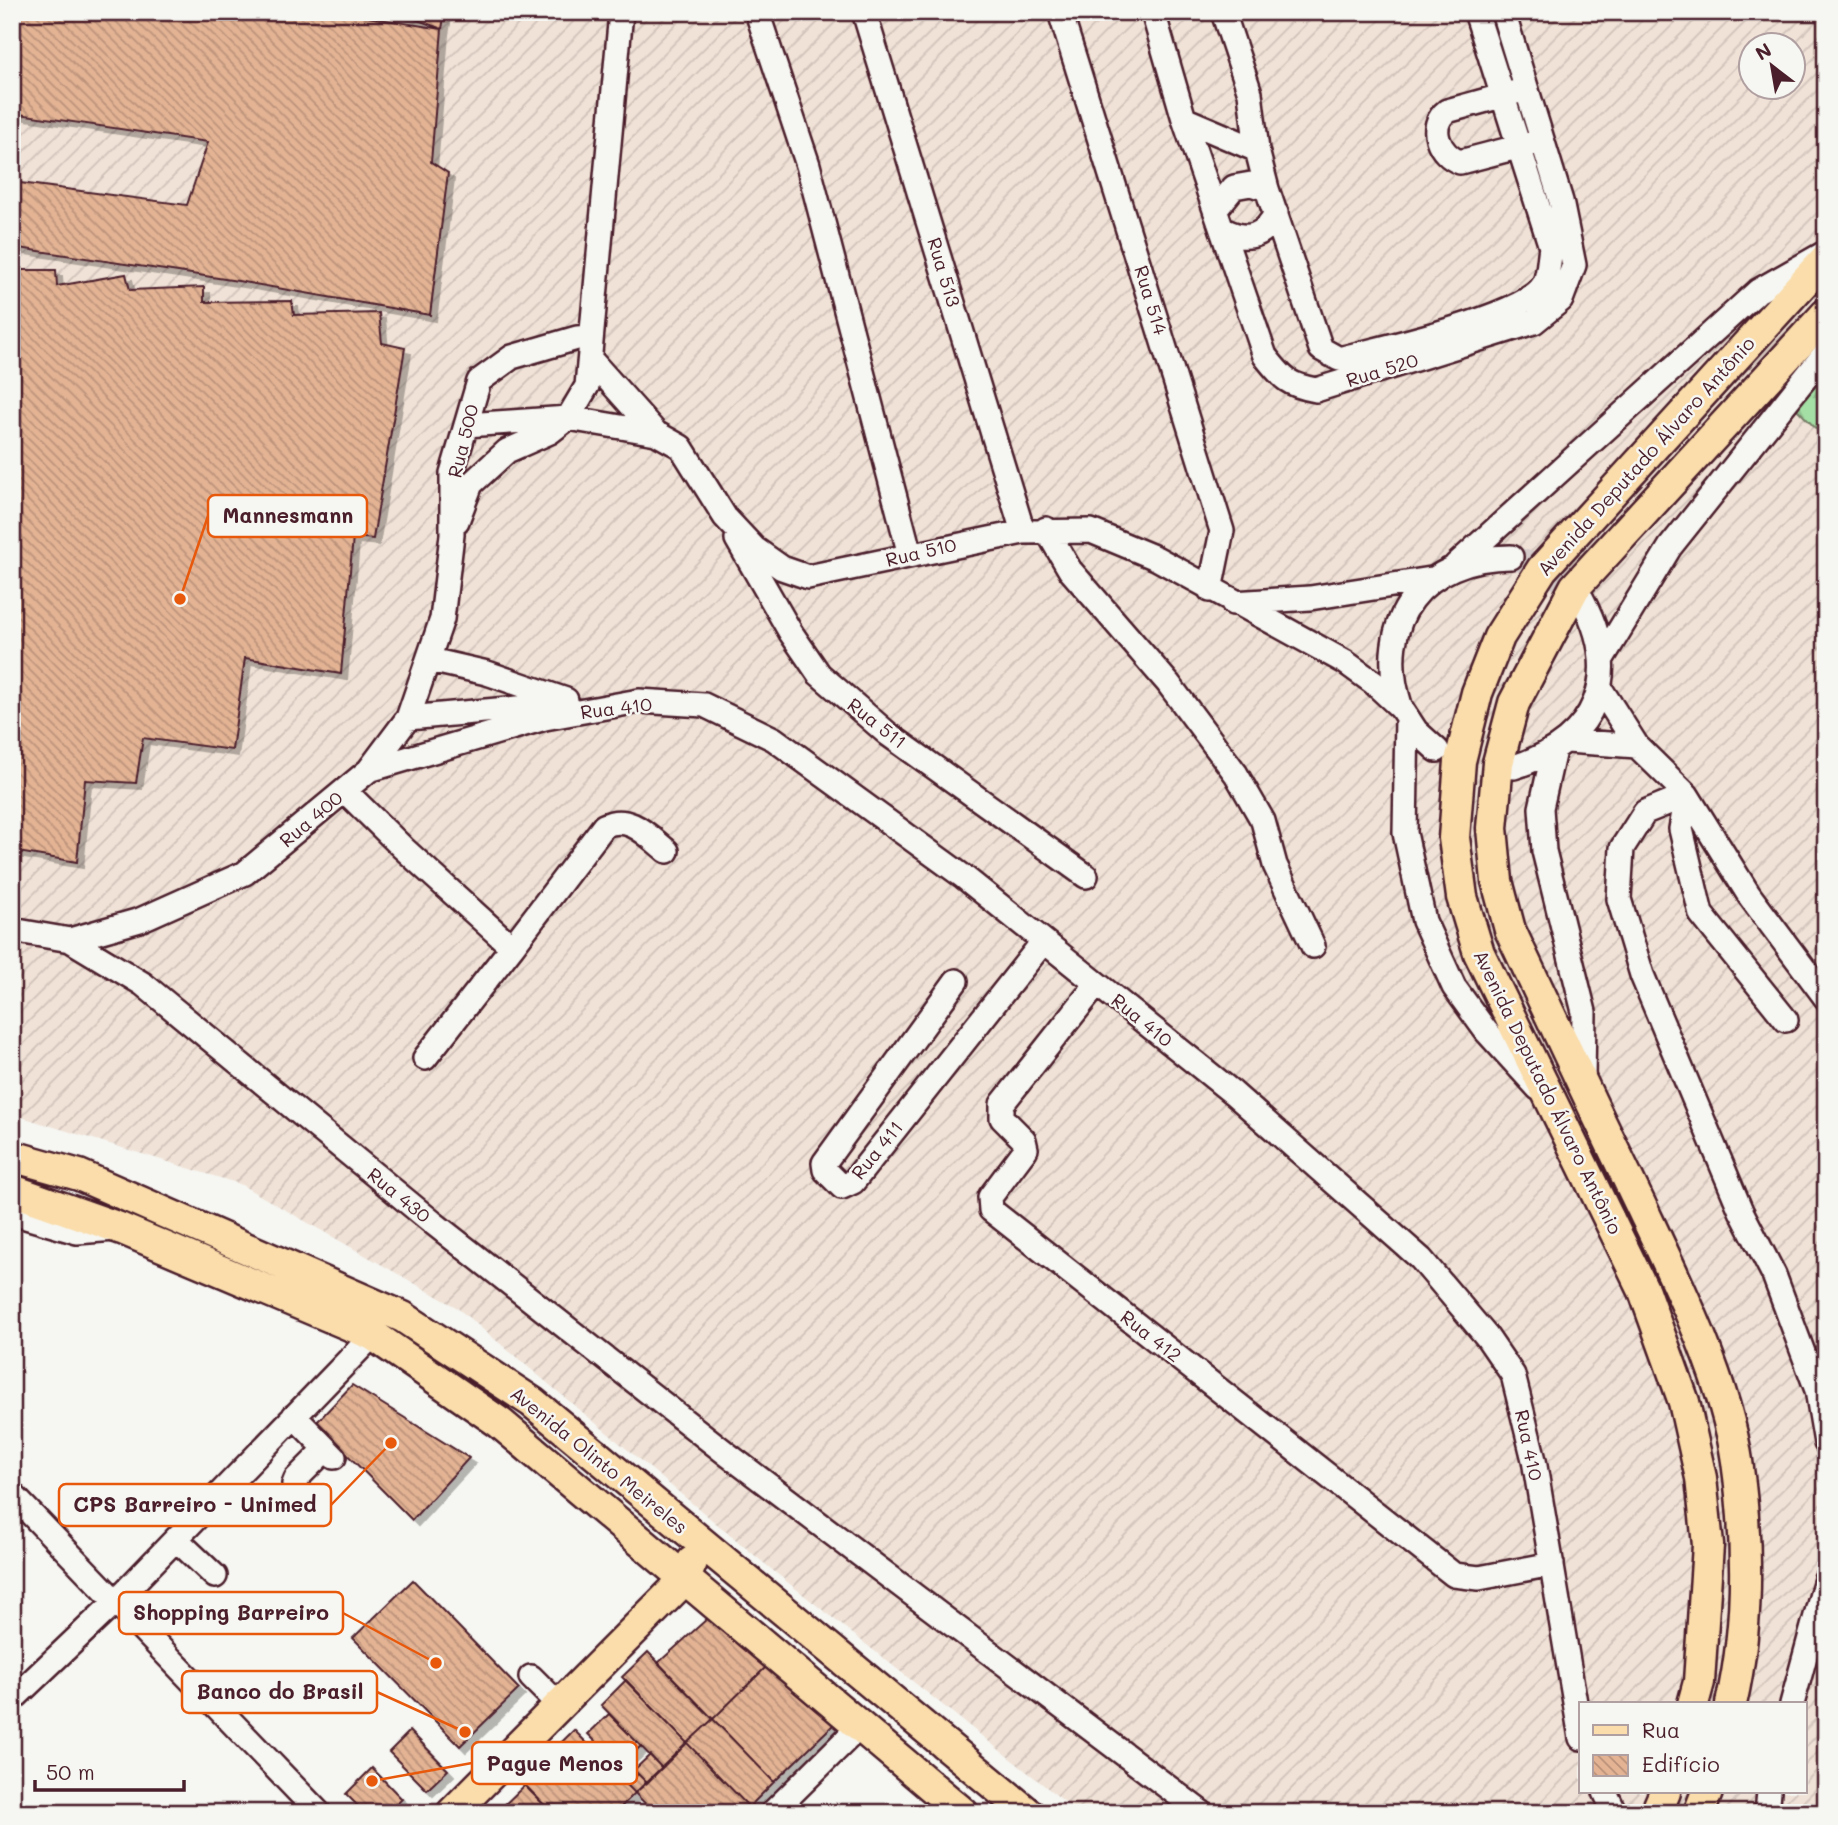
<svg xmlns="http://www.w3.org/2000/svg" width="1838" height="1825" font-family="Mali,sans-serif">
  <style>
    .industrial { fill: url(#industrial-furrows); fill-rule: evenodd }
    .forest { fill: url(#forest-firs); stroke: #777f68; stroke-width: 2 }
    .building { fill: url(#building-back-hatch); stroke: #4a1f2b; stroke-width: 2; filter: url(#shadow) }
    .lines { fill: none; stroke-linecap: round; stroke-linejoin: round }
    .minor-tunnel { stroke: #d4cbca; stroke-width: 23; stroke-dasharray: 23 11; stroke-linecap: butt }
    .minor-casing { stroke: #4a1f2b; stroke-width: 28 }
    .major-casing { stroke: #4a1f2b; stroke-width: 35 }
    .minor { stroke: #f6f6f2; stroke-width: 23 }
    .major { stroke: #faddab; stroke-width: 30 }
    .labels { text-anchor: middle; stroke-width: 5; stroke-linejoin: round; paint-order: stroke }
    .street-label { font-size: 19px; fill: #4a1f2b; stroke: #f6f6f2 }
    .leader { fill: none; stroke: #e8590c; stroke-width: 2.5 }
    .callout-dot { fill: #e8590c; stroke: #f6f6f2; stroke-width: 2.5 }
    .callout { fill: #f6f6f2; stroke: #e8590c; stroke-width: 2.5 }
    .callout-label { font-size: 21px; text-anchor: middle; font-weight: bold; fill: #4a1f2b }
  </style>
  <defs>
    <pattern id="industrial-furrows" width="10" height="10" patternUnits="userSpaceOnUse" patternTransform="scale(1.75)"><rect width="10" height="10" fill="#f0e2d6"/><path d="M-1 1l2-2M0 10L10 0M9 11l2-2" fill="none" stroke="#cfc1b8"/></pattern>
    <pattern id="forest-firs" width="22" height="20" patternUnits="userSpaceOnUse" patternTransform="scale(1.75)"><rect width="22" height="20" fill="#a4dfa5"/><path d="M5 1l3.5 6h-7zM16 11l3.5 6h-7z" fill="#8fbf8e"/></pattern>
    <pattern id="building-back-hatch" width="6" height="6" patternUnits="userSpaceOnUse" patternTransform="scale(1.75)"><rect width="6" height="6" fill="#e3b394"/><path d="M-1 5l2 2M0 0l6 6M5-1l2 2" fill="none" stroke="#ba9179"/></pattern>
    <filter id="shadow"><feDropShadow dx="6" dy="6" stdDeviation="0" flood-color="#0004"/></filter>
  </defs>
  <rect width="100%" height="100%" fill="#f6f6f2"/>
  <filter id="ink" filterUnits="userSpaceOnUse"><feTurbulence type="fractalNoise" baseFrequency=".0143" numOctaves="2"/><feDisplacementMap in="SourceGraphic" scale="14" xChannelSelector="R" yChannelSelector="G"/><feConvolveMatrix kernelMatrix="1 2 1 2 8 2 1 2 1" color-interpolation-filters="sRGB"/></filter>
  <g filter="url(#ink)">
    <!-- industrial -->
    <path class="industrial" d="M 12,12 L 1826,12 L 1826,375 L 1796,408 L 1826,439 L 1826,1813 L 1079,1813 L 776,1573 L 456,1307 L 240,1184 L 12,1114 ZM 1750,46 L 1792,46 L 1792,88 L 1750,88 ZM 1581,1704 L 1805,1704 L 1805,1792 L 1581,1792 Z"/>
    <!-- forest -->
    <path class="forest" d="M 1826,375 L 1826,439 L 1796,408 Z"/>
    <!-- building -->
    <path class="building" d="M 12,12 L 336,12 L 442,29 L 431,162 L 448,173 L 430,315 L 238,281 L 12,247 L 12,182 L 187,205 L 208,142 L 12,113 Z
      M 396,12 L 445,12 L 442,29 Z
      M 12,270 L 56,270 L 57,286 L 126,274 L 130,290 L 204,287 L 204,302 L 292,301 L 294,315 L 379,313 L 382,343 L 405,348 L 373,539 L 353,537 L 341,674 L 245,658 L 232,750 L 143,738 L 136,783 L 85,780 L 77,862 L 12,851 Z
      M 352,1385 L 469,1458 L 412,1520 L 316,1423 Z
      M 413,1580 L 519,1689 L 460,1746 L 353,1638 Z
      M 708,1618 L 766,1667 L 713,1719 L 658,1663 Z
      M 648,1652 L 713,1719 L 687,1743 L 622,1677 Z
      M 766,1667 L 834,1724 L 774,1782 L 713,1719 Z
      M 626,1680 L 687,1743 L 662,1768 L 601,1705 Z
      M 609,1714 L 641,1746 L 620,1766 L 588,1734 Z
      M 713,1719 L 774,1782 L 749,1807 L 687,1743 Z
      M 574,1730 L 635,1793 L 615,1813 L 552,1813 L 521,1782 Z
      M 410,1731 L 448,1770 L 427,1790 L 389,1752 Z
      M 687,1743 L 749,1807 L 743,1813 L 654,1813 L 635,1793 Z
      M 650,1755 L 662,1768 L 647,1783 L 634,1770 Z
      M 372,1768 L 402,1799 L 388,1813 L 365,1813 L 346,1794 Z
      M 638,1774 L 647,1783 L 635,1793 L 627,1785 Z
      M 525,1785 L 552,1813 L 496,1813 Z"/>
    <g class="lines">
      <!-- minor-tunnel -->
      <path class="minor-tunnel" d="M 1511,557 C 1541,565 1560,577 1582,599"/>
      <!-- minor casing -->
      <g class="minor-casing">
        <path id="minor" d="M 757,12 L 808,165 L 910,555
          M 864,12 L 1023,532
          M 1060,12 L 1222,531 L 1210,590
          M 1153,12 L 1184,119 L 1265,356 C 1283,379 1288,385 1316,390 L 1534,322 L 1561,300 L 1574,265 L 1561,201 L 1503,12
          M 1223,12 L 1250,93 L 1257,150 L 1267,189 L 1321,349 L 1339,359 C 1380,348 1526,317 1544,284 C 1549,275 1549,257 1551,247 L 1476,12
          M 1516,92 L 1447,111 C 1427,126 1439,155 1460,162 L 1533,143
          M 1184,119 L 1257,150
          M 1217,208 L 1234,187 L 1251,184 L 1267,189
          M 1224,230 C 1248,242 1264,237 1276,213
          M 590,359 L 656,433
          M 466,425 L 568,418 L 656,433 L 681,447 L 725,517 L 755,549 L 782,568 L 808,577 L 1023,532 L 1091,531 L 1156,558 L 1345,662 L 1374,683 L 1401,708 L 1416,731 L 1437,750
          M 457,521 L 471,484 L 507,451 L 550,432 L 568,418 L 587,386 L 621,12
          M 1046,529 L 1070,570 L 1168,683 L 1236,774 L 1263,821 L 1275,865 L 1313,946
          M 737,539 L 791,633 L 819,674 L 888,734 L 1086,876
          M 1456,565 L 1758,291 L 1823,254
          M 1233,603 L 1310,598 L 1431,579
          M 1603,657 L 1670,547 L 1826,352
          M 430,660 L 487,673 L 566,700
          M 1600,688 L 1637,746 L 1687,795 L 1749,895 L 1826,998
          M 1400,705 C 1373,620 1424,557 1511,557
          M 1407,717 L 1405,833 L 1424,921 L 1454,987 L 1486,1031 L 1538,1088
          M 408,718 L 551,705
          M 1567,741 L 1637,746
          M 1554,750 L 1541,808 L 1544,851 L 1584,1012 L 1583,1081
          M 1514,767 C 1598,740 1623,676 1582,599
          M 369,770 L 545,718 L 639,701 L 704,705 L 774,739 L 964,877 L 1233,1093 L 1421,1259 L 1487,1337 L 1513,1375 L 1534,1460 L 1581,1738
          M 345,791 L 403,848 L 512,947 L 604,826 C 629,813 648,836 667,851
          M 1687,795 L 1645,812 L 1622,848 L 1619,899 L 1642,975 L 1741,1211 L 1774,1275 L 1817,1390 L 1826,1443
          M 1687,795 L 1681,829 L 1701,914 L 1786,1020
          M 12,930 L 70,940 L 140,920 L 245,873 L 369,770 L 408,718 L 442,619 L 452,535 L 452,473 L 479,381 L 512,357 L 577,338 L 591,337
          M 70,940 L 143,984 L 432,1222 L 727,1454 L 1202,1813
          M 956,981 L 824,1163 L 825,1170 L 842,1187 L 853,1182 L 1043,942
          M 1097,984 L 1002,1104 L 1002,1118 L 1024,1140 L 1026,1149 L 990,1197 L 991,1210 L 1454,1575 L 1479,1578 L 1552,1564
          M 425,1058 L 512,947
          M 12,1213 L 77,1232 L 115,1229
          M 294,1416 L 334,1457
          M 299,1493 L 294,1484 L 296,1479 L 326,1449
          M 12,1494 L 319,1813
          M 176,1539 L 215,1576
          M 531,1677 L 559,1705
          M 12,1700 L 115,1602 L 373,1335
          M 1792,1704 L 1826,1579
          M 1605,1792 L 1615,1813
          M 772,1813 L 860,1726
          M 1767,1813 L 1769,1792"/>
      </g>
      <!-- major casing -->
      <g class="major-casing">
        <path id="major" d="M 12,1156 L 79,1175 L 403,1317 L 532,1402 L 1028,1813
          M 12,1190 L 122,1229 L 373,1335 L 500,1423 L 963,1813
          M 1693,1704 L 1699,1682 L 1708,1545 L 1701,1478 L 1684,1402 L 1644,1291 L 1479,953 L 1462,897 L 1454,838 L 1460,761 L 1477,693 L 1499,637 L 1542,569 L 1826,258
          M 1731,1704 C 1749,1626 1748,1540 1737,1461 C 1725,1378 1676,1280 1640,1204 C 1596,1113 1553,1022 1510,930 L 1497,881 L 1492,828 L 1498,763 L 1514,703 L 1575,587 L 1826,314
          M 452,1813 L 684,1580 L 692,1562
          M 1656,1813 L 1665,1792
          M 1699,1813 L 1707,1792"/>
      </g>
      <!-- minor -->
      <use href="#minor" class="minor"/>
      <!-- major -->
      <use href="#major" class="major"/>
    </g>
  </g>
  <g class="labels">
    <!-- street labels -->
    <g class="street-label">
      <text transform="translate(944 272) rotate(73)" y="7">Rua 513</text>
      <text transform="translate(1151 300) rotate(73)" y="7">Rua 514</text>
      <text transform="translate(1382 370) rotate(-17)" y="7">Rua 520</text>
      <text transform="translate(463 441) rotate(-76)" y="7">Rua 500</text>
      <text transform="translate(1646 456) rotate(-48)" y="7">Avenida Deputado Álvaro Antônio</text>
      <text transform="translate(921 552) rotate(-13)" y="7">Rua 510</text>
      <text transform="translate(616 708) rotate(-7)" y="7">Rua 410</text>
      <text transform="translate(877 723) rotate(38)" y="7">Rua 511</text>
      <text transform="translate(311 819) rotate(-40)" y="7">Rua 400</text>
      <text transform="translate(1142 1020) rotate(39)" y="7">Rua 410</text>
      <text transform="translate(1548 1092) rotate(64)" y="7">Avenida Deputado Álvaro Antônio</text>
      <text transform="translate(877 1150) rotate(-51)" y="7">Rua 411</text>
      <text transform="translate(399 1195) rotate(39)" y="7">Rua 430</text>
      <text transform="translate(1151 1336) rotate(38)" y="7">Rua 412</text>
      <text transform="translate(1529 1445) rotate(78)" y="7">Rua 410</text>
      <text transform="translate(599 1460) rotate(39)" y="7">Avenida Olinto Meireles</text>
    </g>
  </g>
  <!-- callouts -->
  <path class="leader" d="M180 599L208 516M391 1443L331 1505M436 1663L343 1613M465 1732L377 1692M372 1781L472 1763"/>
  <g class="callout-dot">
    <circle cx="180" cy="599" r="7"/>
    <circle cx="391" cy="1443" r="7"/>
    <circle cx="436" cy="1663" r="7"/>
    <circle cx="465" cy="1732" r="7"/>
    <circle cx="372" cy="1781" r="7"/>
  </g>
  <g class="callout">
    <rect x="208" y="495" width="159" height="42" rx="7"/>
    <rect x="59" y="1484" width="272" height="42" rx="7"/>
    <rect x="119" y="1592" width="224" height="42" rx="7"/>
    <rect x="182" y="1671" width="195" height="42" rx="7"/>
    <rect x="472" y="1742" width="165" height="42" rx="7"/>
  </g>
  <g class="callout-label">
    <text x="288" y="523">Mannesmann</text>
    <text x="195" y="1512">CPS Barreiro - Unimed</text>
    <text x="231" y="1620">Shopping Barreiro</text>
    <text x="280" y="1699">Banco do Brasil</text>
    <text x="555" y="1771">Pague Menos</text>
  </g>
  <!-- margin -->
  <rect width="1838" height="1825" fill="none" stroke="#f6f6f2" stroke-width="42"/>
  <rect x="21" y="21" width="1796" height="1783" fill="none" stroke="#4a1f2b" stroke-width="2.5" filter="url(#ink)"/>
  <!-- legend -->
  <rect x="1579" y="1702" width="228" height="91" fill="#f6f6f2" stroke="#b1a0a2" stroke-width="2"/>
  <rect x="1593" y="1725" width="35" height="10" fill="#faddab" stroke="#b1a0a2" stroke-width="2"/>
  <text x="1642" y="1738" font-size="21" fill="#4a1f2b">Rua</text>
  <rect x="1593" y="1755" width="35" height="21" fill="url(#building-back-hatch)" stroke="#b1a0a2" stroke-width="2"/>
  <text x="1642" y="1772" font-size="21" fill="#4a1f2b">Edifício</text>
  <!-- north arrow -->
  <g transform="translate(1772 66) rotate(329)"><circle r="33" fill="#f6f6f2" stroke="#b1a0a2" stroke-width="2"/>
  <path d="M0-5L12 26L0 18L-12 26Z" fill="#4a1f2b"/>
  <text y="-10" font-size="19" font-weight="bold" text-anchor="middle" fill="#4a1f2b">N</text>
  </g>
  <!-- scale -->
  <path d="M35 1780v10h149v-10" fill="none" stroke="#4a1f2b" stroke-width="3.5"/>
  <text x="46" y="1780" font-size="21" fill="#4a1f2b" stroke="#f6f6f2" stroke-width="5" paint-order="stroke">50 m</text>
</svg>
